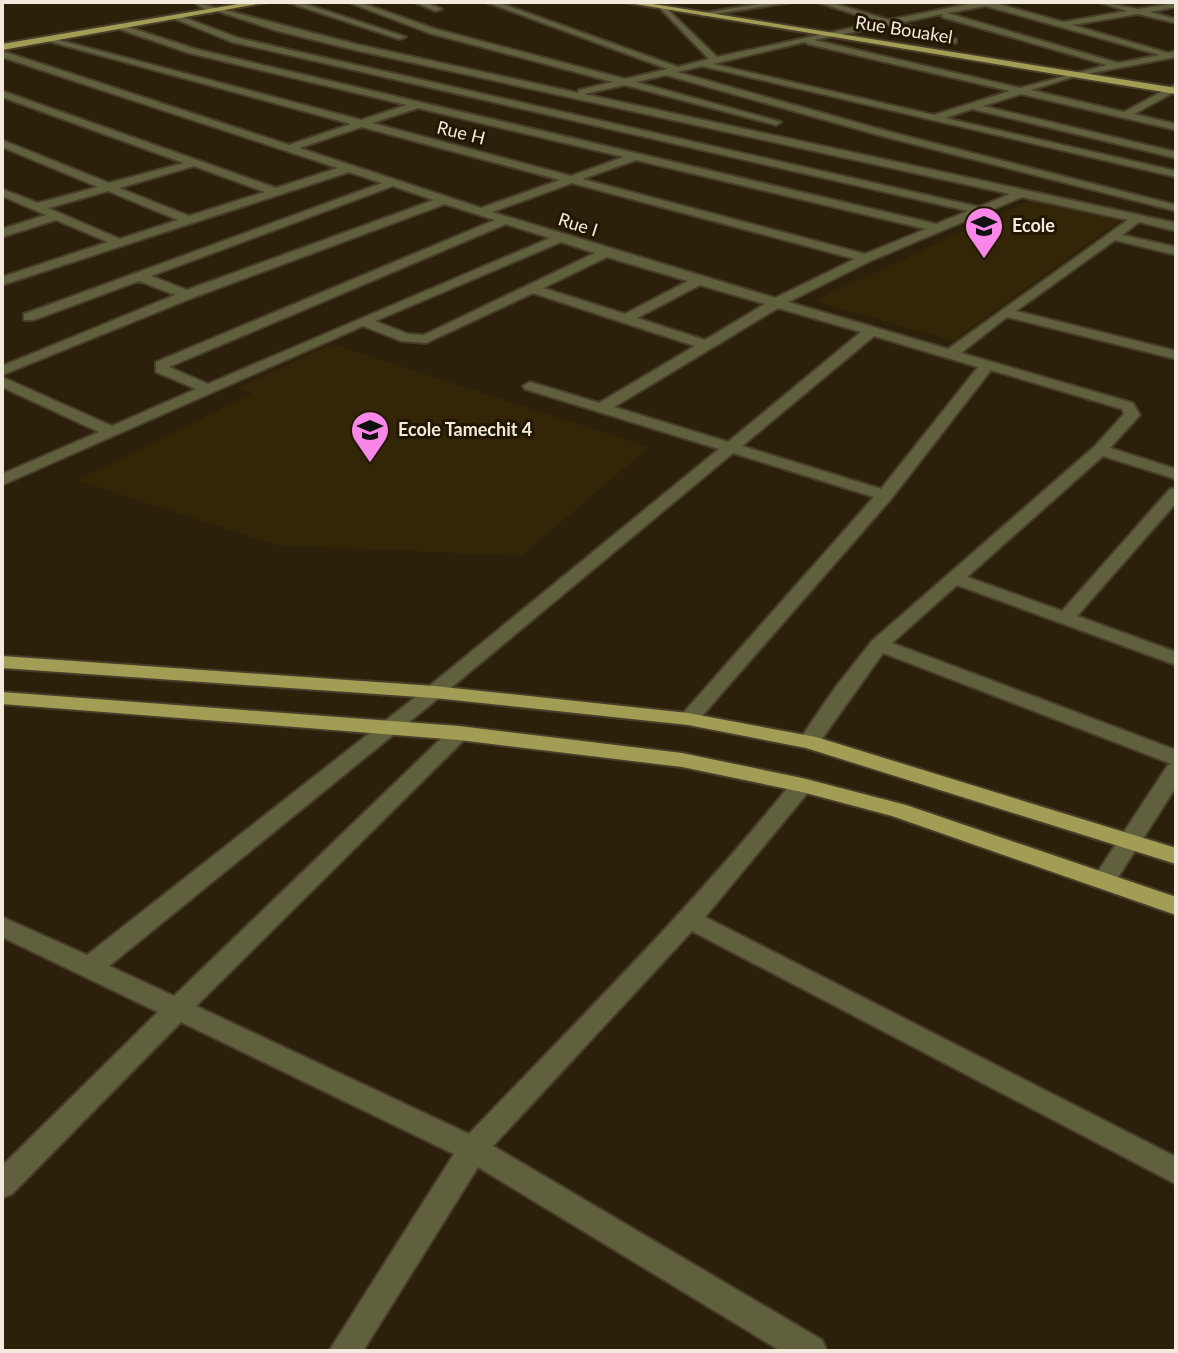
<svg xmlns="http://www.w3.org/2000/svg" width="1178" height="1353" font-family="Lato,sans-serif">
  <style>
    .built { fill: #332507 }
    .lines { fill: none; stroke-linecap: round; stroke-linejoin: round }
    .minor-casing { stroke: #473d28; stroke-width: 4 }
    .major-casing { stroke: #473d28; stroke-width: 4 }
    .minor { fill: #61603e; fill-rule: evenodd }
    .major { fill: #a19d55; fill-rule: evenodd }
    .labels { text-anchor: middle; stroke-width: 6; stroke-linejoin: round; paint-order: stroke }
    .far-street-label { font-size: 18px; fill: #f2ebdd; stroke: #211703 }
    .far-poi-label { font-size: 18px; font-weight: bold; fill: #f2ebdd; stroke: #211703; text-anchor: start }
  </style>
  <rect width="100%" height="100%" fill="#2b210b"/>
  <!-- built -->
  <path class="built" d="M 1036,197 L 1124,218 L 953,341 L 814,301 Z
    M 332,344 L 649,447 L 521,556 L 275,545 L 77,480 L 252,393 L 236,388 Z"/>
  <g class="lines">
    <!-- minor casing -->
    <g class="minor-casing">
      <path id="minor" d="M 194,2 L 355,44 L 578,93 L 579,90 L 613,82 L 429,33 L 348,2 L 359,2 L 435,29 L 625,79 L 668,69 L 486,2 L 497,2 L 678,67 L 709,59 L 658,6 L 664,6 L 717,57 L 879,22 L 817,2 L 829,2 L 889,20 L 978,2 L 991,2 L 1063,22 L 1127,11 L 1099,2 L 1138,9 L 1176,3 L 1176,7 L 1150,12 L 1176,19 L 1176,23 L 1138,14 L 1072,25 L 1168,53 L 1176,51 L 1176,57 L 1076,76 L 1031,90 L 1124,112 L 1176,84 L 1176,91 L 1134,114 L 1176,124 L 1176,130 L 1021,94 L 983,106 L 1176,152 L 1176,158 L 972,109 L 945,118 L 1176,171 L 1176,177 L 702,66 L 677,72 L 890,132 L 1176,205 L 1176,211 L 882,136 L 666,75 L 636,82 L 781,122 L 776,125 L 625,85 L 584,94 L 1176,223 L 1176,231 L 1139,222 L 1122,235 L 1176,247 L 1176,255 L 1115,240 L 1016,311 L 1176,351 L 1176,359 L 1007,317 L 961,353 L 1133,403 L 1140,415 L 1110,448 L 1176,469 L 1176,479 L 1103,456 L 967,577 L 1062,611 L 1170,489 L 1176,488 L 1176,503 L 1077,616 L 1176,652 L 1176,665 L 957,585 L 892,643 L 1176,750 L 1176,787 L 1113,885 L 1105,887 L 1097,885 L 1093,879 L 1168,765 L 1172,764 L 883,653 L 816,747 L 809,749 L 798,742 L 835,688 L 872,641 L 1094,447 L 1124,414 L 1122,409 L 991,370 L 891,499 L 695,724 L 681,724 L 678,719 L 874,497 L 733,453 L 441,696 L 109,966 L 174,996 L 452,728 L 466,728 L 470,733 L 466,738 L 196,1006 L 469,1134 C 580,1018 694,905 794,780 L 810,780 L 813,785 L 810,790 L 705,917 L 1176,1157 L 1176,1184 L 692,931 L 493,1146 L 822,1340 L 827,1351 L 781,1351 L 478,1167 L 363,1351 L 329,1351 L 454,1154 L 181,1022 L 12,1194 L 2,1198 L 2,1166 L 158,1012 L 2,937 L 2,917 L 87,955 L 427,688 L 719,449 L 525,389 L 523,386 L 530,382 L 599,403 L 695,346 L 533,293 L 426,343 L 401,341 L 363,326 L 2,485 L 2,474 L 99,432 L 2,387 L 2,377 L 112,426 L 196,389 L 156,372 L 156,362 L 495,220 L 445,204 L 192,298 L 2,375 L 2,366 L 175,295 L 139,281 L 34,320 L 24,320 L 24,314 L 382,183 L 349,172 L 2,285 L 2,277 L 108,242 L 56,220 L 2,237 L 2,229 L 46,215 L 2,196 L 2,189 L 38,203 L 98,187 L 2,147 L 2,140 L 109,183 L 184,163 L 2,97 L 2,91 L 276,188 L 338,168 L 2,57 L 2,51 L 289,145 L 351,124 L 44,40 L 51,38 L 361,120 L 407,105 L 189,53 L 119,29 L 122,25 L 195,49 L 936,224 L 968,211 L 232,42 L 175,19 L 178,15 L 238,38 L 979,207 L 1010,194 L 355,50 L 278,31 L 217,11 L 210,13 ZM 986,6 L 1160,55 L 1118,63 L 947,13 ZM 942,14 L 942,17 L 1107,65 L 1020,88 L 814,40 L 889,25 L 956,43 L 956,39 L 899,23 ZM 805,42 L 808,44 L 1010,91 L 934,115 L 713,64 ZM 418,108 L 624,157 L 571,176 L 372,123 ZM 362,127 L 560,180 L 481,208 L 299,148 ZM 636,160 L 926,229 L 865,254 L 582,179 ZM 194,166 L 265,192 L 189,216 L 119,188 ZM 572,183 L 855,259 L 775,298 L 492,212 ZM 393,186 L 434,200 L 187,290 L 151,276 ZM 108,191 L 178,220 L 120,239 L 48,208 ZM 1022,197 L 1128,220 L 948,349 L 788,302 L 870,261 ZM 506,224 L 550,238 L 208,384 L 169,367 ZM 561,242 L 595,253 L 424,335 L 408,334 L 375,321 ZM 607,257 L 688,281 L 625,314 L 543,288 ZM 700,285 L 765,304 L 705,340 L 637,318 ZM 778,308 L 861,332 L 728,442 L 614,407 ZM 874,336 L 978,367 L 881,489 L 742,446 Z
        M 287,2 L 299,2 L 406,37 L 399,39 Z
        M 414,2 L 425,2 L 442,9 L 435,11 Z
        M 771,2 L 792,2 L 702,16 L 698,14 Z"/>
    </g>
    <!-- major casing -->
    <g class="major-casing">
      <path id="major" d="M 250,2 L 268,2 L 2,50 L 2,44 Z
        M 623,2 L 641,2 L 1176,88 L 1176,94 Z
        M 2,656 L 434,686 L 688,713 L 816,737 L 1176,848 L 1176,864 L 806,748 L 688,725 L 434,698 L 2,668 Z
        M 2,692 L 459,726 L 682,753 L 802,778 L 906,805 L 1176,897 L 1176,915 L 892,816 L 802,792 L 682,767 L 459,740 L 2,704 Z"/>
    </g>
    <!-- minor -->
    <use href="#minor" class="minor"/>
    <!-- major -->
    <use href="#major" class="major"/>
  </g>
  <!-- icons -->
  <defs>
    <g id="school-pin" transform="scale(2)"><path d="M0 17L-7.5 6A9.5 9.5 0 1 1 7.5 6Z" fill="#f987e8" stroke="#211703"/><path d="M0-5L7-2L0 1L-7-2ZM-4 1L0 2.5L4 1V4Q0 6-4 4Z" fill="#111"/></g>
  </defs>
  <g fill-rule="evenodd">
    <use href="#school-pin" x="984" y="226"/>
    <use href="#school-pin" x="370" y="430"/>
  </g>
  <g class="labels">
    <!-- far-street labels -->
    <g class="far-street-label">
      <text transform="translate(904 30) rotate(9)" y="6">Rue Bouakel</text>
      <text transform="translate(461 133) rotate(14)" y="6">Rue H</text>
      <text transform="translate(578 225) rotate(18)" y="6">Rue I</text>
    </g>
    <!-- far-poi labels -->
    <g class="far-poi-label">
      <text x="1012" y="232">Ecole</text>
      <text x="398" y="436">Ecole Tamechit 4</text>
    </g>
  </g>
  <!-- border -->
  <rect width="1178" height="1353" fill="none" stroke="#f2ebdd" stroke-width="8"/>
</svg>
